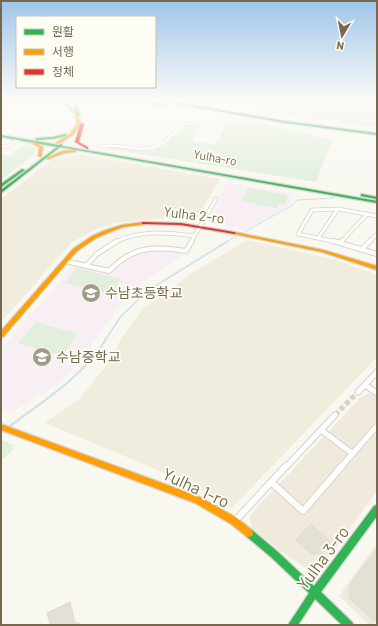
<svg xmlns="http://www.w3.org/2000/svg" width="378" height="626" font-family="Barlow,'Noto Sans KR',sans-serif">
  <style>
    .residential { fill: #f0ecde }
    .commercial { fill: #f0eadd }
    .education { fill: #f7eff4 }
    .green { fill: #e1efdc }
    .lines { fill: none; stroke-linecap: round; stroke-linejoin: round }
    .stream-far2 { stroke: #d2dfe8; stroke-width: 1 }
    .stream-far1 { stroke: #d2dfe8; stroke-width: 1.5 }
    .stream { stroke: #d2dfe8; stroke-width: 2 }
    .building { fill: #e4e0d6; stroke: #e0ddd2 }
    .street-tunnel { stroke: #d8d3c8; stroke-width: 5; stroke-dasharray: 5 2.5; stroke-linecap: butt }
    .street-far4-casing { stroke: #d5d3cb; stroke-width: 3.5 }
    .street-far3-casing { stroke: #d5d3cb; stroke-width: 4.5 }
    .street-far2-casing { stroke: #d5d3cb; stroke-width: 6 }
    .street-far1-casing { stroke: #d5d3cb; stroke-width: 7 }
    .street-casing { stroke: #d5d3cb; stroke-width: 8 }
    .fast-casing { stroke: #d7d4cc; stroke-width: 2.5 }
    .slow-casing { stroke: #d7d4cc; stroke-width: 2.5 }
    .jam-casing { stroke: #d7d4cc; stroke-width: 2.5 }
    .street-far4 { stroke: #fefefd; stroke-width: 2.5 }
    .street-far3 { stroke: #fefefd; stroke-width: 3 }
    .street-far2 { stroke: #fefefd; stroke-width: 4 }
    .street-far1 { stroke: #fefefd; stroke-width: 5 }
    .street { stroke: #fefefd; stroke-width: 6 }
    .fast { fill: #30b455; fill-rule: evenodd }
    .slow { fill: #ff9f0a; fill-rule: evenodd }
    .jam { fill: #e5322d; fill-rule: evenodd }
    .labels { text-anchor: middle; stroke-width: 3.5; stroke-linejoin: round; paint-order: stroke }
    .far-street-label { font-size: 12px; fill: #766850; stroke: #fefdf3 }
    .street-label { font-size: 14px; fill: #766850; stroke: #fefdf3 }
    .poi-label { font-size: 14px; fill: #766850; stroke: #fefdf3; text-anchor: start }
    .near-street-label { font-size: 17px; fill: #766850; stroke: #fefdf3 }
  </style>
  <rect width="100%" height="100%" fill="#f8f7f0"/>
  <!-- residential -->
  <path class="residential" d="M 78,154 L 220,179 L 195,221 L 173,218 L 150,219 L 115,223 L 99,228 L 72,242 L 1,322 L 1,199 L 52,160 Z
    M 247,240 L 336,260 L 377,275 L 377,357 L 232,508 L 208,493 L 153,468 L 45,423 L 79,399 L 108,364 L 122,337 L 143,309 L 192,273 Z"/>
  <!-- commercial -->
  <path class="commercial" d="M 370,393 L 377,397 L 377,491 L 320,570 L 311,572 L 278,549 L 252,528 L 250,522 L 250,515 L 361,397 Z
    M 377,543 L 377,625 L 369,625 L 339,596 Z"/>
  <!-- education -->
  <path class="education" d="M 227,183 L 293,194 L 289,205 L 245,230 L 209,223 Z
    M 150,250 L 171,251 L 185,254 L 143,282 L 121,303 L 78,364 L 56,385 L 12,412 L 1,408 L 1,349 L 74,265 L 110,274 L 119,263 L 133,254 Z"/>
  <!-- green -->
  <path class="green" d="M 213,101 L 377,101 L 377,127 L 281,115 L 253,108 Z
    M 259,123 L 332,140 L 316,182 L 97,147 L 110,143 L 153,151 L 187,126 L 198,125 L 192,142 L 215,144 L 227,124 Z
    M 27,143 L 35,147 L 36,152 L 34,155 L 1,179 L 1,154 L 10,156 Z
    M 248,188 L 288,195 L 285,205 L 279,204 L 277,208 L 241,201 Z
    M 77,268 L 121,279 L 110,295 L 64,283 Z
    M 36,322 L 78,334 L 62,356 L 18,343 Z
    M 1,440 L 13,445 L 12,451 L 1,460 Z"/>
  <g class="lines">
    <!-- stream-far2 -->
    <path class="stream-far2" d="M 226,242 L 291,206 L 297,200 L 334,198"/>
    <!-- stream-far1 -->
    <path class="stream-far1" d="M 104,342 L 121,316 L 149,290 L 228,241"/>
    <!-- stream -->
    <path class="stream" d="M 7,428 C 42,402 81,378 105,341"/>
  </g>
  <!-- building -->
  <path class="building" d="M 311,524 L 331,542 L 321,553 L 312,554 L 295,540 Z
    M 377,548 L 377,616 L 374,621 L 350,599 L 349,586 Z
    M 70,602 L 75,622 L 83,625 L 50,625 L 47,613 Z"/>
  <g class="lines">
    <!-- street-tunnel -->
    <path class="street-tunnel" d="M 335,415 L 358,392"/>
    <!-- street-far4 casing -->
    <g class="street-far4-casing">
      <path id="street-far4" d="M 1,146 L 7,147 L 19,139
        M 93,149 C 115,140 133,153 155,147 C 168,144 172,130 184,125 C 190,123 197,123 203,123"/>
    </g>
    <!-- street-far3 casing -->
    <g class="street-far3-casing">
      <path id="street-far3" d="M 318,238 L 338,209
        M 115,242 C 140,230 167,232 194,236
        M 191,242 L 216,199
        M 337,242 L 298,234 L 312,210 L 338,209 L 377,216
        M 341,242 L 367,214
        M 369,242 L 377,234"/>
    </g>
    <!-- street-far2 casing -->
    <g class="street-far2-casing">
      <path id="street-far2" d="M 333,241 L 377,254
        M 340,243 L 341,241
        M 362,249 L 370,241
        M 65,261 L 109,271 C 133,246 153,246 186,251 L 192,241
        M 86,266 L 97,254 L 117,241"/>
    </g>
    <!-- street-far1 casing -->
    <g class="street-far1-casing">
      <path id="street-far1" d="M 365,385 L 377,393
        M 358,392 L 377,372
        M 321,430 L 353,454
        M 286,467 L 335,415
        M 341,467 L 376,427"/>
    </g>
    <!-- street casing -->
    <g class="street-casing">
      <path id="street" d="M 271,482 L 303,511 L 342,466
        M 235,521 L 286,466"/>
    </g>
    <!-- fast casing -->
    <g class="fast-casing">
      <path id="fast" d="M 160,101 L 169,101 L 285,121 L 377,133 L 377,135 L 285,123 Z
        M 77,102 L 79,103 L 76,107 L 81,115 L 79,116 L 77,115 L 74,107 Z
        M 65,134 L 66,134 L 66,136 L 53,139 L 37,140 L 35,139 L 37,138 L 53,137 Z
        M 1,135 L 59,145 L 61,144 L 62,144 L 62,146 L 377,201 L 377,203 L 60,147 L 1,193 L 1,190 L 57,147 L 1,137 Z
        M 22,169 L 25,170 L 1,187 L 1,184 Z
        M 361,194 L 377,197 L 377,199 L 361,196 Z
        M 377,505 L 377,516 L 321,592 L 352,622 L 354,625 L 342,625 L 315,599 L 298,625 L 288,625 L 309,593 L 272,558 L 246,536 L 245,533 L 246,530 L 249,529 L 252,530 L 278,552 L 314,586 L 374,506 Z"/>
    </g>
    <!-- slow casing -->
    <g class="slow-casing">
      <path id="slow" d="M 62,101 L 65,101 L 77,114 L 81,123 L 73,135 L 58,144 L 56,143 L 57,142 L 71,133 L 77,123 L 75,115 Z
        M 144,101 L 167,105 L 168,106 L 167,107 L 135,101 Z
        M 33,142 L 35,142 L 43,147 L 41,157 L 38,156 L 39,147 L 33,144 Z
        M 74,150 L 76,151 L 75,152 L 65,153 L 48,159 L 46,158 L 63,151 Z
        M 144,222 L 146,222 L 146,224 L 123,227 L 110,232 L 96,238 L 77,251 L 3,337 L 1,337 L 1,331 L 73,249 L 92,236 L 106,230 L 122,225 Z
        M 232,232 L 234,232 L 323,250 L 377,266 L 377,270 L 322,252 L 234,234 L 232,234 Z
        M 1,424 L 200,497 L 237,518 L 252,530 L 253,533 L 252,536 L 249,537 L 246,536 L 231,524 L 195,503 L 1,430 Z"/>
    </g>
    <!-- jam casing -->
    <g class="jam-casing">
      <path id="jam" d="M 82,123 L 84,124 L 79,142 L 88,147 L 88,149 L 87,149 L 75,142 L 80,124 Z
        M 142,222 L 181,223 L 234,232 L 236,233 L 234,234 L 181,225 L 144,224 L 142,224 Z"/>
    </g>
    <!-- street-far4 -->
    <use href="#street-far4" class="street-far4"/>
    <!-- street-far3 -->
    <use href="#street-far3" class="street-far3"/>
    <!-- street-far2 -->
    <use href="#street-far2" class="street-far2"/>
    <!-- street-far1 -->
    <use href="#street-far1" class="street-far1"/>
    <!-- street -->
    <use href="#street" class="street"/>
    <!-- fast -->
    <use href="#fast" class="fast"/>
    <!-- slow -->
    <use href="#slow" class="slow"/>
    <!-- jam -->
    <use href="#jam" class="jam"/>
  </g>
  <!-- sky -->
  <linearGradient id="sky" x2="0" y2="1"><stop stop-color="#9fc5e8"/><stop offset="0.53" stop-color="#fcfbf8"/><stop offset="1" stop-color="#fcfbf8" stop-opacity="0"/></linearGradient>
  <rect width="378" height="189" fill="url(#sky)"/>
  <!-- icons -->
  <defs>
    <g id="school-disc" transform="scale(1)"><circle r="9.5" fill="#a49a88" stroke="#fefdf3"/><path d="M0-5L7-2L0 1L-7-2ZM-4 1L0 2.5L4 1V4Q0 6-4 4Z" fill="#fff"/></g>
  </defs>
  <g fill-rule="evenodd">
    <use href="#school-disc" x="91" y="293"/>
    <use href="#school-disc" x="42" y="357"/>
  </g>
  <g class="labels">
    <!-- far-street labels -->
    <g class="far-street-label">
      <text transform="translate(215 158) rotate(10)" y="4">Yulha-ro</text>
    </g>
    <!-- street labels -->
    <g class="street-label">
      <text transform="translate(194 215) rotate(7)" y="5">Yulha 2-ro</text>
    </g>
    <!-- poi labels -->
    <g class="poi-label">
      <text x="105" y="298">수남초등학교</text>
      <text x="56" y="362">수남중학교</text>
    </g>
    <!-- near-street labels -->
    <g class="near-street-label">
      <text transform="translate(196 488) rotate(25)" y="6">Yulha 1-ro</text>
      <text transform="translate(323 558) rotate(-53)" y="6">Yulha 3-ro</text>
    </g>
  </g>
  <!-- border -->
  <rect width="378" height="626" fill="none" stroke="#766850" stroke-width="4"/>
  <!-- legend -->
  <rect x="16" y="16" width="140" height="72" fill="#fefdf3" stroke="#c8c1b2"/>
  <rect x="24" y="29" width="20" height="6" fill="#30b455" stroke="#c8c1b2"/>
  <text x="52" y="36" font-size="12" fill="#766850">원활</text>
  <rect x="24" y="49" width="20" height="6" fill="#ff9f0a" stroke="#c8c1b2"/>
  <text x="52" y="56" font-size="12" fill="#766850">서행</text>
  <rect x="24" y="69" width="20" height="6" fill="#e5322d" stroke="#c8c1b2"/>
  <text x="52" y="76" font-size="12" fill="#766850">정체</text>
  <!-- north arrow -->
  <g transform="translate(342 36) rotate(190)" stroke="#fefdf3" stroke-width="3" paint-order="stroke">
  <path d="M0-3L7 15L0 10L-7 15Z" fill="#766850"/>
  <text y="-6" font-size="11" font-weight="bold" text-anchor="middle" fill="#766850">N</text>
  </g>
</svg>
